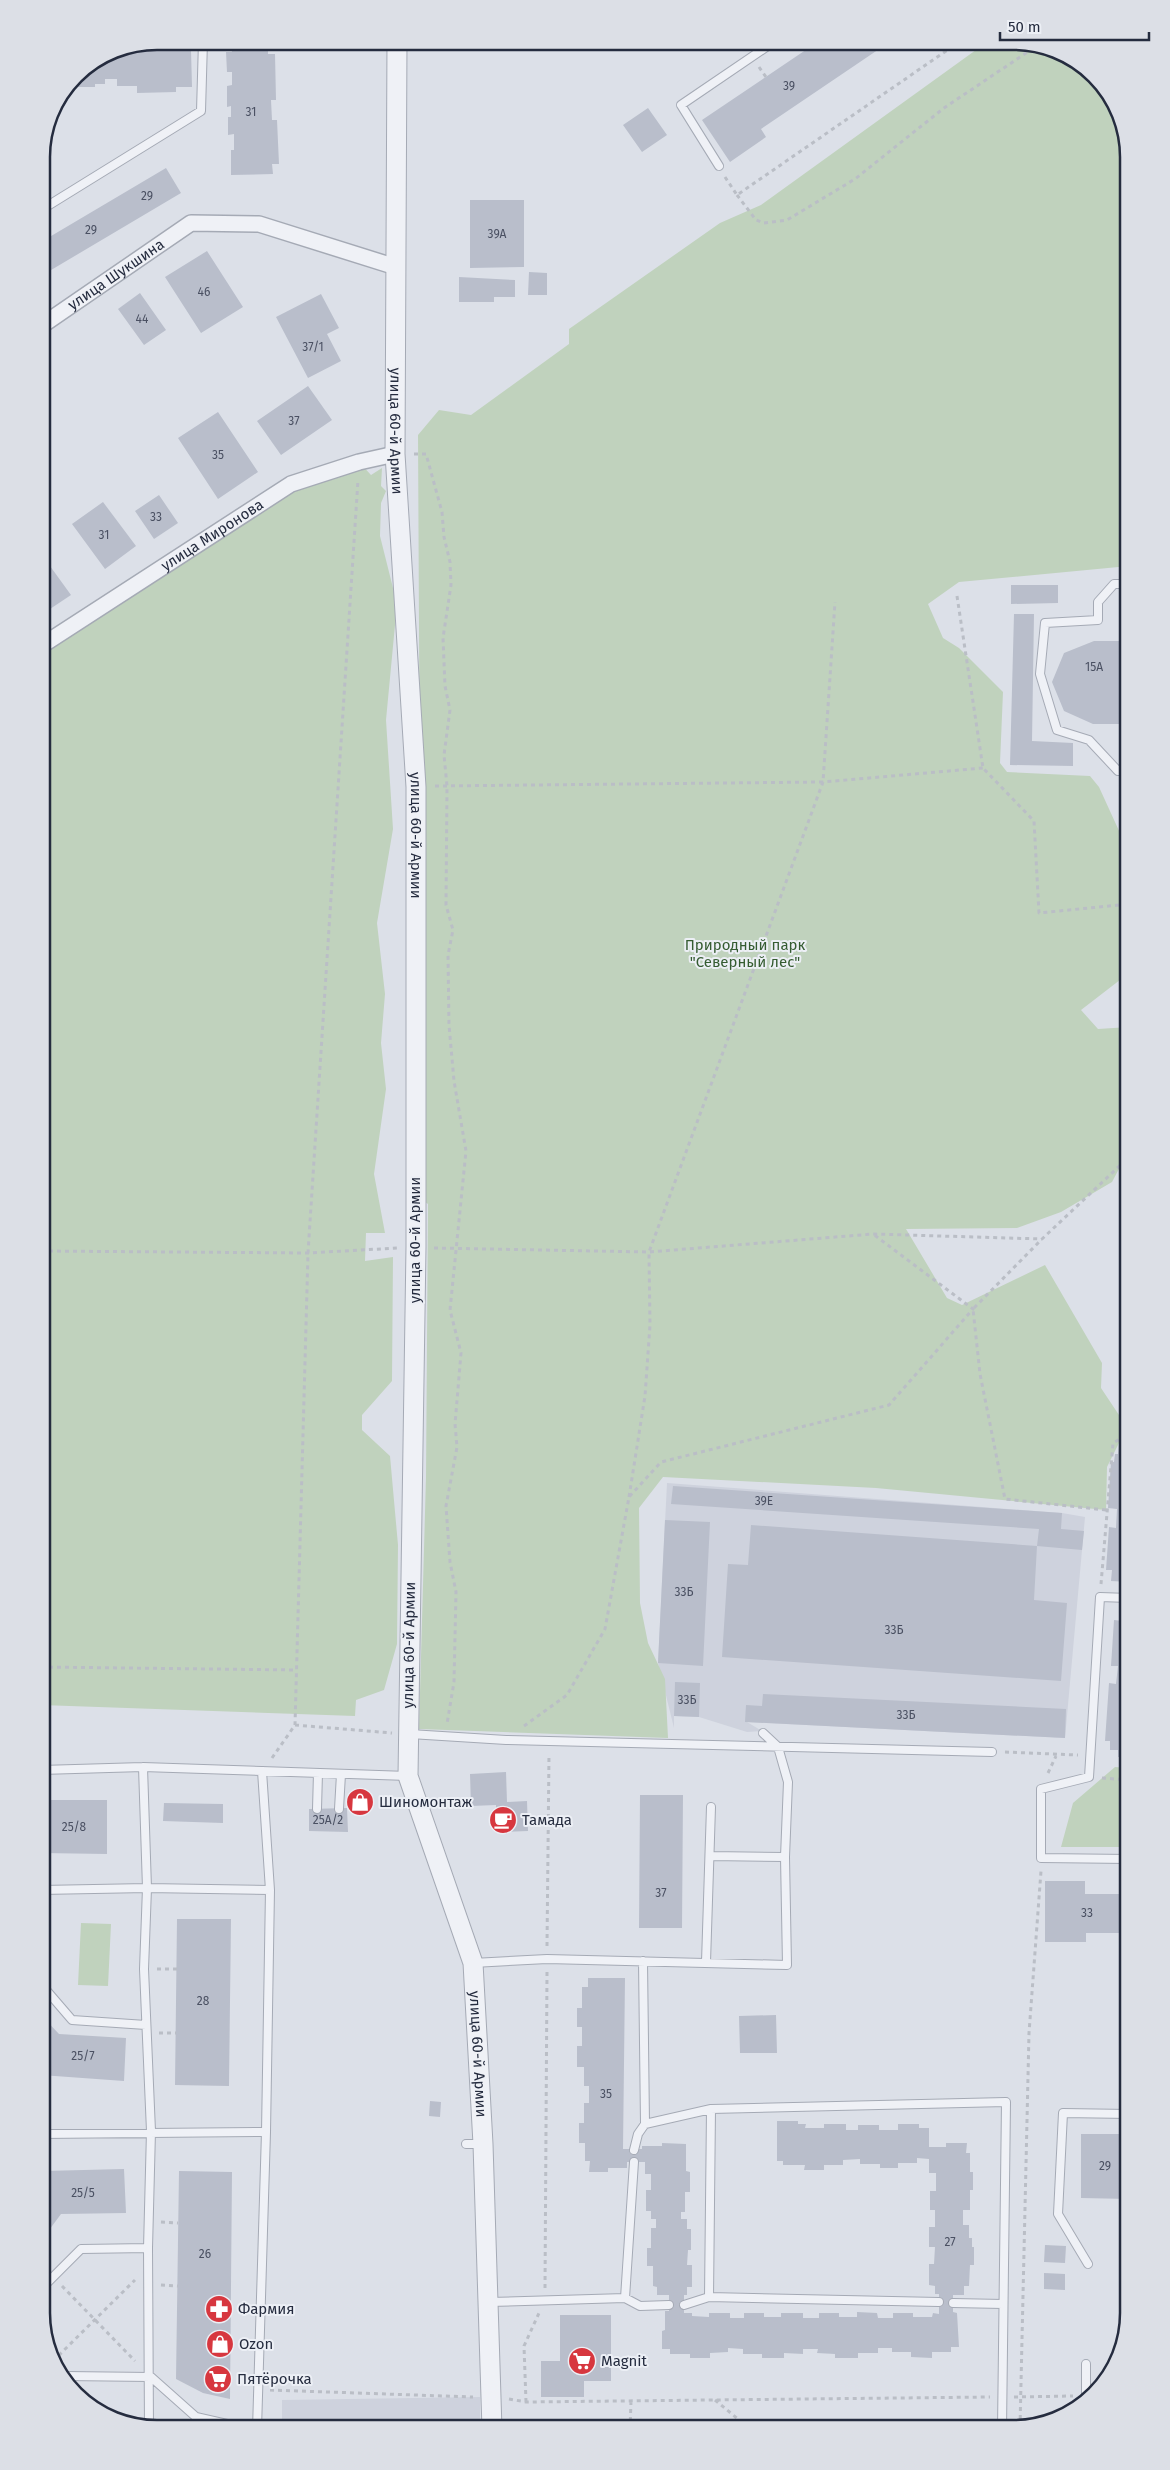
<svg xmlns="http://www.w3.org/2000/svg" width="1170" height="2470" font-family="'Fira Sans',sans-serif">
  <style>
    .built { fill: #ced2dd }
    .green { fill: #c0d2bd }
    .building { fill: #b9becb }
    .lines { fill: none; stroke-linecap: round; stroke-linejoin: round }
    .service-casing { stroke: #a5aab5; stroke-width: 10 }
    .minor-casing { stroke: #a5aab5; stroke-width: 18 }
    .tertiary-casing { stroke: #a5aab5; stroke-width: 21 }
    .path { stroke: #babec6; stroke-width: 3; stroke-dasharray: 4 4; stroke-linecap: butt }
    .service { stroke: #eff1f6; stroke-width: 8 }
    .minor { stroke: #eff1f6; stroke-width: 15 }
    .tertiary { stroke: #eff1f6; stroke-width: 19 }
    .labels { text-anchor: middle; stroke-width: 4; stroke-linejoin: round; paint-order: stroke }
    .number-label { font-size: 12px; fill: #4a5062 }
    .street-label { font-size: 15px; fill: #252c3f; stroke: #eceff5 }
    .park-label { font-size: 15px; fill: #355c31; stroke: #eceff5 }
    .poi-label { font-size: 15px; fill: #252c3f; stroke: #eceff5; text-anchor: start }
    .rim { fill: none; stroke: #252c3f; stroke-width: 2.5 }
  </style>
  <rect width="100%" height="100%" fill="#dce0e8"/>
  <!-- built -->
  <path class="built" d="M 667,1483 L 1062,1513 L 1085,1517 L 1065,1738 L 747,1722 L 762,1731 L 747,1732 L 699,1717 L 674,1716 L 674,1728 L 658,1663 Z
    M 480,2397 L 480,2429 L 282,2429 L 282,2400 Z"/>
  <!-- green -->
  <path class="green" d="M 987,42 L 1021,42 L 1083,65 L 1120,113 L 1129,157 L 1129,566 L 959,582 L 928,604 L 943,638 L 959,648 L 1003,692 L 1000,763 L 1007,772 L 1090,776 L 1099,787 L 1120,833 L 1129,833 L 1129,973 L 1081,1010 L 1098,1029 L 1129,1027 L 1129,1150 L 1112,1182 L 1061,1212 L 1017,1228 L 906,1229 L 947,1298 L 962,1305 L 1045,1265 L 1102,1363 L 1101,1388 L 1127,1427 L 1107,1467 L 1106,1510 L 876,1488 L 663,1477 L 639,1508 L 640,1603 L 648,1643 L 665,1679 L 668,1738 L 419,1729 L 426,1477 L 428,1204 L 422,1200 L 418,435 L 439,410 L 471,415 L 569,344 L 569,329 L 720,223 L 761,205 Z
    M 359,462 L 371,475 L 382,468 L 381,486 L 386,491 L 381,503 L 380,536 L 397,604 L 386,720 L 393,829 L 377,923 L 385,994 L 381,1043 L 386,1089 L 374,1174 L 385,1233 L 366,1233 L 365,1261 L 393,1257 L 392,1381 L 362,1415 L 362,1430 L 390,1456 L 398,1545 L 397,1644 L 384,1690 L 356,1700 L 355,1716 L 41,1705 L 41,646 L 291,484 Z
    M 1115,1767 L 1129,1768 L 1129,1847 L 1061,1847 L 1073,1803 Z
    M 81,1923 L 111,1924 L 108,1986 L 78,1985 Z"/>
  <!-- building -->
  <path class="building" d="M 161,41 L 165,46 L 165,51 L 191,50 L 192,87 L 176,87 L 176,92 L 137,93 L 137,86 L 117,86 L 117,79 L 105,79 L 105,84 L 95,84 L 95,87 L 68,87 L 75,75 L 113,50 L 125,48 L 125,51 L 142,51 L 143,44 Z
    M 819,41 L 891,41 L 761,129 L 766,137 L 730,162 L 702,120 Z
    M 268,46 L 268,54 L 275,54 L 276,100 L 271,100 L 272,120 L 277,120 L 279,164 L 272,164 L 273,174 L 231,175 L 231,150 L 234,150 L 234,134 L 228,135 L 228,117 L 231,117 L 231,106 L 227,107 L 227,86 L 232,85 L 232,72 L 227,72 L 226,52 L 232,52 L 231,47 Z
    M 648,108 L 667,135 L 642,152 L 623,125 Z
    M 166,168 L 181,193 L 41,276 L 41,242 Z
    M 470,200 L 524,200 L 524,267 L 470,268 Z
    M 207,251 L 243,307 L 201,333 L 165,277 Z
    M 529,272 L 547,273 L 547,295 L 528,295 Z
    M 459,277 L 515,280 L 515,297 L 494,297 L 494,302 L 459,302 Z
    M 140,293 L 166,330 L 144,345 L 118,309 Z
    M 321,294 L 339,328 L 327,334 L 341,361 L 308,378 L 276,317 Z
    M 308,386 L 332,420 L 281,455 L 257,421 Z
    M 218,412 L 258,472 L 218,499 L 178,438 Z
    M 159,495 L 178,523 L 154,539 L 135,511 Z
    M 103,502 L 136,546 L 105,569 L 72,524 Z
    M 50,566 L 71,595 L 41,615 L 41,571 Z
    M 1011,585 L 1058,585 L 1058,603 L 1011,604 Z
    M 1014,614 L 1034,614 L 1032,741 L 1073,743 L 1073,766 L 1010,765 Z
    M 1094,641 L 1129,641 L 1129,724 L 1093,724 L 1064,711 L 1052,682 L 1064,653 Z
    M 1119,1442 L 1129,1442 L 1129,1582 L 1111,1581 L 1112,1570 L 1106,1570 L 1109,1527 L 1116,1528 L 1117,1509 L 1108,1508 L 1111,1462 L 1114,1462 L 1115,1454 L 1118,1454 Z
    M 673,1486 L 1062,1513 L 1061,1529 L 1084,1531 L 1082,1550 L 1037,1546 L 1034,1600 L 1067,1603 L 1061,1681 L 722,1657 L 728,1564 L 748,1565 L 751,1525 L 1037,1546 L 1039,1529 L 671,1504 Z
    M 665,1520 L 710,1522 L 703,1666 L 658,1663 Z
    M 1124,1610 L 1129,1610 L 1129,1758 L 1118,1757 L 1118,1750 L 1110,1750 L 1110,1741 L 1105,1741 L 1109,1683 L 1116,1684 L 1118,1666 L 1111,1666 L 1114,1620 L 1123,1621 Z
    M 675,1682 L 700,1683 L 699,1717 L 674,1716 Z
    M 763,1694 L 1066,1709 L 1065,1738 L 745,1722 L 746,1705 L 762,1706 Z
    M 506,1772 L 507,1802 L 527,1801 L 528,1831 L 497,1832 L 496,1805 L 471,1806 L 470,1774 Z
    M 354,1795 L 366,1795 L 366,1811 L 354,1811 Z
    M 640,1795 L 683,1795 L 682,1928 L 639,1928 Z
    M 41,1800 L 107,1800 L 107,1854 L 41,1853 Z
    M 164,1803 L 223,1804 L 223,1823 L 163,1821 Z
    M 347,1808 L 348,1832 L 309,1831 L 309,1809 Z
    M 1045,1881 L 1085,1881 L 1085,1894 L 1129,1894 L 1129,1933 L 1086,1933 L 1086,1942 L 1045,1942 Z
    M 177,1919 L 231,1919 L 229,2086 L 175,2085 Z
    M 588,1978 L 625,1978 L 623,2149 L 642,2149 L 642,2146 L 662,2146 L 662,2143 L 686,2144 L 686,2171 L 690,2172 L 690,2192 L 685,2192 L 685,2212 L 681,2212 L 681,2219 L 687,2219 L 687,2229 L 691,2229 L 691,2250 L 688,2250 L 687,2265 L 692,2265 L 692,2287 L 687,2287 L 687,2295 L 684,2295 L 684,2313 L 692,2313 L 692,2316 L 709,2317 L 709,2313 L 730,2313 L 730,2318 L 744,2318 L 744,2313 L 764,2313 L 764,2317 L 781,2317 L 781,2313 L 803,2313 L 803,2318 L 819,2318 L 819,2313 L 839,2313 L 839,2317 L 857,2317 L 857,2312 L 877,2313 L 878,2318 L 893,2318 L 893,2313 L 913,2313 L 913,2317 L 932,2317 L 933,2313 L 939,2314 L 939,2294 L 935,2294 L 935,2286 L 929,2285 L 929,2264 L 934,2264 L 935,2247 L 929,2247 L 929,2227 L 935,2227 L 935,2210 L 930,2210 L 930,2191 L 936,2191 L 936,2173 L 929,2173 L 929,2159 L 917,2158 L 917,2163 L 898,2163 L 898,2168 L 880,2168 L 880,2164 L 860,2164 L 860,2159 L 843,2160 L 843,2165 L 824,2165 L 824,2170 L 804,2170 L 805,2165 L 783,2165 L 783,2161 L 777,2161 L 777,2121 L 798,2121 L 798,2124 L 806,2124 L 805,2128 L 824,2128 L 824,2124 L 846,2124 L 846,2130 L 858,2130 L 858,2125 L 879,2125 L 879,2130 L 898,2130 L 898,2124 L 919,2124 L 919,2128 L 929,2128 L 929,2147 L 946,2147 L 946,2143 L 967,2143 L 966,2153 L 970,2153 L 970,2172 L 973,2172 L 973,2190 L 970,2190 L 970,2210 L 963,2210 L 963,2225 L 969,2225 L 969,2238 L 972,2238 L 972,2247 L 974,2247 L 974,2265 L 970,2265 L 969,2286 L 964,2286 L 964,2295 L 953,2295 L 953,2312 L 957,2313 L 959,2347 L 951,2347 L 951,2352 L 932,2352 L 932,2358 L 911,2357 L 911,2352 L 892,2352 L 892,2348 L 878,2348 L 878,2353 L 858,2353 L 858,2358 L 835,2358 L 835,2354 L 817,2353 L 818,2349 L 803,2349 L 803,2354 L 784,2353 L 784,2358 L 762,2358 L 762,2354 L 743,2354 L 743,2349 L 728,2348 L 728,2352 L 710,2353 L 710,2358 L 690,2358 L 690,2354 L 670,2354 L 670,2349 L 662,2349 L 662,2331 L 665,2330 L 665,2311 L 669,2311 L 669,2295 L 657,2295 L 657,2287 L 653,2286 L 653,2266 L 647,2266 L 647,2248 L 651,2248 L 651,2228 L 656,2228 L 656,2219 L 651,2219 L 651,2211 L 646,2211 L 646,2190 L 651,2190 L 651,2174 L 645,2174 L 645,2162 L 627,2162 L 627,2168 L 608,2168 L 608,2172 L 589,2172 L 590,2161 L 585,2161 L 585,2143 L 579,2143 L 579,2123 L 584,2123 L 584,2103 L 589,2103 L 589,2086 L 584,2086 L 584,2067 L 577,2067 L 577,2046 L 582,2046 L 582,2027 L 577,2027 L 577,2008 L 582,2008 L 582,1987 L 588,1987 Z
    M 41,2015 L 59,2034 L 126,2038 L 124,2081 L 41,2075 Z
    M 776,2015 L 777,2053 L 740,2053 L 739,2016 Z
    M 430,2101 L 441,2102 L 440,2117 L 429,2116 Z
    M 1081,2134 L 1129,2134 L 1129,2199 L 1081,2198 Z
    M 124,2169 L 126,2213 L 61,2214 L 41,2241 L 43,2171 Z
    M 179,2171 L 232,2172 L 230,2399 L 203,2393 L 176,2379 Z
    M 1045,2245 L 1066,2246 L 1065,2263 L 1044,2262 Z
    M 1044,2273 L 1065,2274 L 1065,2290 L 1044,2289 Z
    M 560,2315 L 611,2315 L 611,2381 L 584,2381 L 584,2397 L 541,2397 L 541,2361 L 560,2361 Z
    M 663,2425 L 688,2425 L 688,2429 L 663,2429 Z"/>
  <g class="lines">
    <!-- service casing -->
    <g class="service-casing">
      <path id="service" d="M 719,166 L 681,105 L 775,41
        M 41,210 L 201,111 L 203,41
        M 1129,771 L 1118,771 L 1089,740 L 1057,730 L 1040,674 L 1045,623 L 1098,620 L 1098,602 L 1114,584 L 1129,584
        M 410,1734 L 506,1740 L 992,1752
        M 41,1770 L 143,1767 L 408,1776
        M 317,1809 L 318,1773
        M 339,1809 L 341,1774
        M 710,1856 L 785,1857
        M 1129,1859 L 1041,1858 L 1041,1789 L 1089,1777 L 1100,1597 L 1129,1598
        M 41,1890 L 147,1888 L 143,1767
        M 706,1962 L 711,1807
        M 473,1963 L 547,1959 L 787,1965 L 785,1857 L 788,1782 L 778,1747 L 763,1733
        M 41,1984 L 72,2020 L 146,2025
        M 645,2124 L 711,2109 L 1006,2102 L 1002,2429
        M 41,2134 L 266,2132 L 270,1890 L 262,1771
        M 466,2144 L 483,2144
        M 634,2150 L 638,2134 L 645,2124 L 643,1961
        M 1088,2264 L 1058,2214 L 1063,2113 L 1129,2114
        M 41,2289 L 81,2249 L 148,2248
        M 709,2297 L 711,2109
        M 625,2298 L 634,2162
        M 489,2302 L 625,2298 L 640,2306 L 669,2305
        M 953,2303 L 1003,2304
        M 684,2305 L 709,2297 L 939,2302
        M 1086,2364 L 1086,2396
        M 65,2376 L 151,2377 L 196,2417 L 249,2429
        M 149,2428 L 148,2248 L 151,2131 L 144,1969 L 147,1888 L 270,1890
        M 257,2429 L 266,2132"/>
    </g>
    <!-- minor casing -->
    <g class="minor-casing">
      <g id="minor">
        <path id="s1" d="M 41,326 L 191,223 L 259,224 L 396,267"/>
        <path id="s2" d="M 41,646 L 291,484 L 359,462 L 395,454"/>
      </g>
    </g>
    <!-- tertiary casing -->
    <g class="tertiary-casing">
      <g id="tertiary">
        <path id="s3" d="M 397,41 L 395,454 L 416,787 L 416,1247 L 408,1776 L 473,1963 L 483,2144 L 492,2429"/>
      </g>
    </g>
    <!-- path -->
    <path class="path" d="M 811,41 L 814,45
      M 759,67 L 766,77
      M 725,177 L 737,195 L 959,42
      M 737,195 L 756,220 L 764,223 L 787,220 L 855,179 L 944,108 L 1035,47
      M 414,454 L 426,454 L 442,512 L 444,537 L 450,562 L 451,585 L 443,638 L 445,686 L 450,710 L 444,755 L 447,786 L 446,905 L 453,930 L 448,955 L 449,1025 L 454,1081 L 466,1151 L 450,1310 L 461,1353 L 455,1424 L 457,1447 L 446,1506 L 450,1562 L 456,1592 L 454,1682 L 447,1724
      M 957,596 L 983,768 L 1034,821 L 1039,913 L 1129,904
      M 435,786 L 823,782 L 835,602
      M 434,1248 L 649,1252 L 873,1234 L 1042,1239
      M 41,1251 L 308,1253 L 397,1248
      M 629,1497 L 645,1396 L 650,1325 L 649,1252 L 823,782 L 983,768
      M 1106,1510 L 1005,1499 L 980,1374 L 973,1309 L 1042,1239 L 1129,1157
      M 1101,1584 L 1113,1443 L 1129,1434
      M 41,1667 L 297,1670
      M 295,1725 L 392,1733
      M 524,1726 L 567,1695 L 605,1629 L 629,1497 L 661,1462 L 889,1405 L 973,1309 L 873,1234
      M 1005,1752 L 1078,1755
      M 272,1758 L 295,1725 L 308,1253 L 358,480
      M 1048,1773 L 1056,1756
      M 1102,1778 L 1129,1780
      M 547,1946 L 549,1754
      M 157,1969 L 177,1969
      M 159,2033 L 176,2033
      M 161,2222 L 178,2223
      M 161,2285 L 178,2286
      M 62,2286 L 135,2361
      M 545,2288 L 547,1972
      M 53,2361 L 135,2280
      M 270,2390 L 473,2397
      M 1014,2397 L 1073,2396
      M 509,2399 L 526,2402 L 990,2397
      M 715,2400 L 750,2429
      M 526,2402 L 524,2346 L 539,2313
      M 1020,2427 L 1029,2033 L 1041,1871
      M 630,2429 L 631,2401"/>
    <!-- service -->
    <use href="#service" class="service"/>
    <!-- minor -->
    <use href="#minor" class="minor"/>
    <!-- tertiary -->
    <use href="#tertiary" class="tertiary"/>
  </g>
  <!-- icons -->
  <defs>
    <g id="shop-disc" transform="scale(1.4375)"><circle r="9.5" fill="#d7373f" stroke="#eceff5"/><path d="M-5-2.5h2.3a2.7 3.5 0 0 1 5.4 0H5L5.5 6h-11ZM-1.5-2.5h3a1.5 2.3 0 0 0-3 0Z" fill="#fff"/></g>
    <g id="cafe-disc" transform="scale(1.4375)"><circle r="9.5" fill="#d7373f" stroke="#eceff5"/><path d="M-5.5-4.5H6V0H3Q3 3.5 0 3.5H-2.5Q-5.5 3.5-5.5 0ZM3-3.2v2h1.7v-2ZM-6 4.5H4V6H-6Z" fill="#fff"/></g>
    <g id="pharmacy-disc" transform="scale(1.4375)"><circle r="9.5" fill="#d7373f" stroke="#eceff5"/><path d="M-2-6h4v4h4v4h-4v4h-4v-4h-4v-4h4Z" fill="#fff"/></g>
    <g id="supermarket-disc" transform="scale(1.4375)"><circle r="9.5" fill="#d7373f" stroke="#eceff5"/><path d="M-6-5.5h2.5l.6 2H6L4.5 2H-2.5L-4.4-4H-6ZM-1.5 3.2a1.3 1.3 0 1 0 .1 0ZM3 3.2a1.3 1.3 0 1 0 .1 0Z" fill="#fff"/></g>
  </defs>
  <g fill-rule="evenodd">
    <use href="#shop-disc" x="360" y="1802"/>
    <use href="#cafe-disc" x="503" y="1820"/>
    <use href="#pharmacy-disc" x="219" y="2309"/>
    <use href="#shop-disc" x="220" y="2344"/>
    <use href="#supermarket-disc" x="582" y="2361"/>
    <use href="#supermarket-disc" x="218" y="2379"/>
  </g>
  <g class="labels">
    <!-- number labels -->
    <g class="number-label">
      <text x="789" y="90">39</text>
      <text x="251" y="116">31</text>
      <text x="147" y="200">29</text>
      <text x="91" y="234">29</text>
      <text x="497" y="238">39А</text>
      <text x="204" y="296">46</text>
      <text x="142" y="323">44</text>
      <text x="313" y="351">37/1</text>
      <text x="294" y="425">37</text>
      <text x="218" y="459">35</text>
      <text x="156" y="521">33</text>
      <text x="104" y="539">31</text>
      <text x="1094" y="671">15А</text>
      <text x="764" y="1505">39Е</text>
      <text x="684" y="1596">33Б</text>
      <text x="894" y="1634">33Б</text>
      <text x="687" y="1704">33Б</text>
      <text x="906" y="1719">33Б</text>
      <text x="328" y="1824">25А/2</text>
      <text x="74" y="1831">25/8</text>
      <text x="661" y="1897">37</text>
      <text x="1087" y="1917">33</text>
      <text x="203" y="2005">28</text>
      <text x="83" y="2060">25/7</text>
      <text x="606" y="2098">35</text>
      <text x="1105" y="2170">29</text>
      <text x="83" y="2197">25/5</text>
      <text x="950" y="2246">27</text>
      <text x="205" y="2258">26</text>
    </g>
    <!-- street labels -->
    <g class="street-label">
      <text dy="5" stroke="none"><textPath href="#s1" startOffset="91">улица Шукшина</textPath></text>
      <text dy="5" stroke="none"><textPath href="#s3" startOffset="390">улица 60-й Армии</textPath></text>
      <text dy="5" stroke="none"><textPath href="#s2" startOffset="204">улица Миронова</textPath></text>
      <text dy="5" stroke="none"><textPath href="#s3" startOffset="795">улица 60-й Армии</textPath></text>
      <text transform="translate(415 1240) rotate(-90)" y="5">улица 60-й Армии</text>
      <text transform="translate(409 1645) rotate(-89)" y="5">улица 60-й Армии</text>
      <text dy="5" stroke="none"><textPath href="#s3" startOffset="2025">улица 60-й Армии</textPath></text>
    </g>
    <!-- park labels -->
    <g class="park-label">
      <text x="745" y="950">Природный парк<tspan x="745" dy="17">"Северный лес"</tspan></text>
    </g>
    <!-- poi labels -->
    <g class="poi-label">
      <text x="379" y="1807">Шиномонтаж</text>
      <text x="522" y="1825">Тамада</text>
      <text x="238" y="2314">Фармия</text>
      <text x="239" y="2349">Ozon</text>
      <text x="601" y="2366">Magnit</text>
      <text x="237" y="2384">Пятёрочка</text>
    </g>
  </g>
  <!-- crop -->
  <path d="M0 0H1170V2470H0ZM157 50H1013A107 107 0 0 1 1120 157V2313A107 107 0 0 1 1013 2420H157A107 107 0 0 1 50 2313V157A107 107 0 0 1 157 50Z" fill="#dcdfe6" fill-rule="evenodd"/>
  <path class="rim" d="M157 50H1013A107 107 0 0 1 1120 157V2313A107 107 0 0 1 1013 2420H157A107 107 0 0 1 50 2313V157A107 107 0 0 1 157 50Z"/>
  <!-- scale -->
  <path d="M1000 32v8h149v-8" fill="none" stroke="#252c3f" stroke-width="2.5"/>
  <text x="1008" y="32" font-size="15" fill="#252c3f" stroke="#eceff5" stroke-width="4" paint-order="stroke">50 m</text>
</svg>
